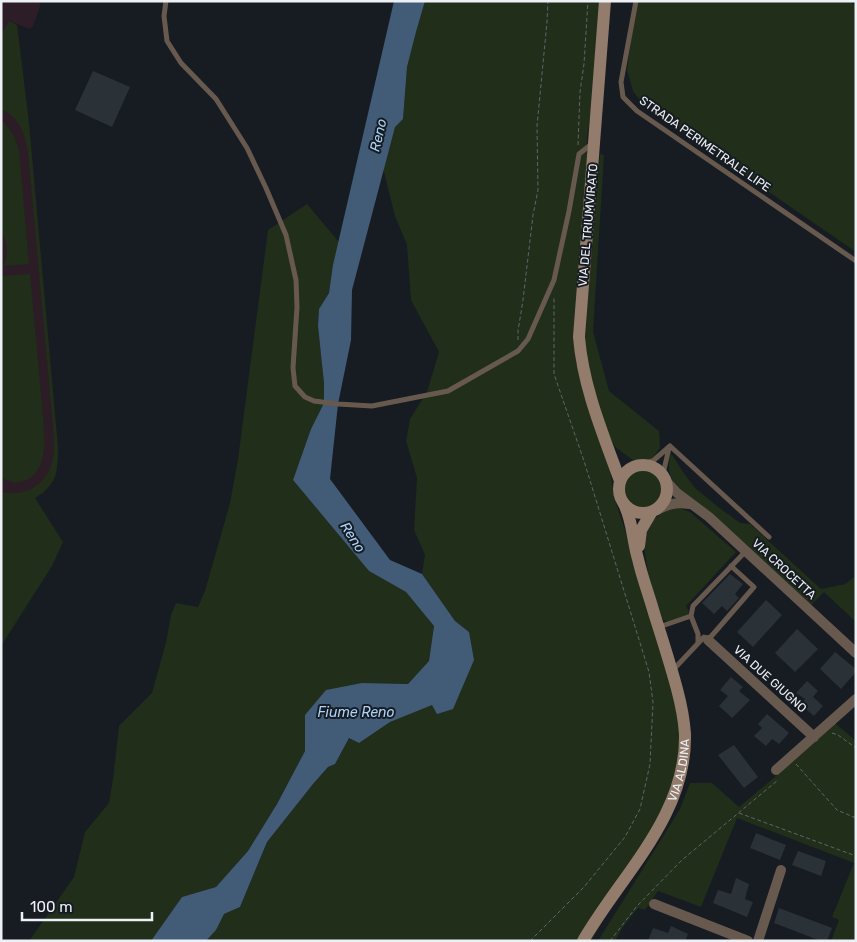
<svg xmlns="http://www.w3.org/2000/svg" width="857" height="942" font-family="Rubik,sans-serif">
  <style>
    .commercial { fill: #2c1c26 }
    .industrial { fill: #2c1d27 }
    .green { fill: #202e1a }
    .water { fill: #425c78 }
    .building { fill: #2a3137 }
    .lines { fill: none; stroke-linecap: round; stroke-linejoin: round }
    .path { stroke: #60656b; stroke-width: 1; stroke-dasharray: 4 2.5; stroke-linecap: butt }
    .lane { stroke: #68594f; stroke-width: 5 }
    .street { stroke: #68594f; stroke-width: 10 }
    .secondary { stroke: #947c6c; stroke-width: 12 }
    .labels { text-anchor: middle; stroke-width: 4; stroke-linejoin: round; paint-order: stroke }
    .street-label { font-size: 12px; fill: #edf1f5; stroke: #161c22 }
    .water-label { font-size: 14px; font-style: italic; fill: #add3fa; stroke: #161c22 }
  </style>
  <rect width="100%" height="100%" fill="#161c22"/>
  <!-- commercial -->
  <path class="commercial" d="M 1,18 L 8,23 L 17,25 L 29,123 L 58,453 L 56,475 L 52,483 L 48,488 L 42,494 L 1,505 Z"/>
  <!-- industrial -->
  <path class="industrial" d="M 1,1 L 41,1 L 39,10 L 33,26 L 30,29 L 9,21 L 8,23 L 1,18 Z"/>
  <!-- green -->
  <path class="green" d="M 425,1 L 601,1 L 595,86 L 587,138 L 588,162 L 576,319 L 576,362 L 610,469 L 614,497 L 649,602 L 689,739 L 657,831 L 591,941 L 206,941 L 216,930 L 224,914 L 240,907 L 267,842 L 313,784 L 328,767 L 335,764 L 349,738 L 359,743 L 390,722 L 432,704 L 469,632 L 455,621 L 422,574 L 425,555 L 414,530 L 417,478 L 406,441 L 410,419 L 427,392 L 439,352 L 411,300 L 407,245 L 395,216 L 383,168 L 395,126 L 403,119 L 407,67 L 416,32 Z
    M 638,1 L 849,1 L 856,6 L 856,252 L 644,106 L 633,91 L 627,70 L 633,26 Z
    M 9,21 L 17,25 L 29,123 L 58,447 C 58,472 57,484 35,498 L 63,542 L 52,566 L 1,646 L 1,492 C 24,497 46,486 52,462 C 55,451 54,439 53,427 L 29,162 C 27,141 23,119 1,109 L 1,34 Z
    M 1,121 C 11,128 16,138 19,150 L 29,264 L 4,266 C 8,253 9,244 1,232 Z
    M 600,154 L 604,155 L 593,332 L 609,391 L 659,431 L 660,448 L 651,460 L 639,461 L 634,461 L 615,447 L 608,434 L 594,389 L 585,352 L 587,309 Z
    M 307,204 L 339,242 L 329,293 L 319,309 L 318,326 L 324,383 L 324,403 L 311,429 L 293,480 L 369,571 L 406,592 L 434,626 L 429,661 L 408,684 L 362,683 L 305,715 L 305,751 L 277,804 L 248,851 L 216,887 L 182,897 L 152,941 L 29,941 L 74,877 L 85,832 L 109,803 L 113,779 L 119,726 L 152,693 L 166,642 L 171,615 L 176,603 L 198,607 L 205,591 L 230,503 L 238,459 L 268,230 Z
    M 30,274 L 44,428 C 45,448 45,479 18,482 C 11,483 6,481 1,476 L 1,276 Z
    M 671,453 L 683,472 L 695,488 L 717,506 L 740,523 L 750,524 L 821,589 L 845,584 L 856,576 L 856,622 L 824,592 L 811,605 L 676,489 C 669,475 667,468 671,453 Z
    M625 489a19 19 0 1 1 38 0a19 19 0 1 1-38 0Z
    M 672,507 L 680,508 L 690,512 L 736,552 L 686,606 L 689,612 L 688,615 L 667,622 L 661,618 L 648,573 L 644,546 L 648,524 L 660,514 Z
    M 835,723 L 856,741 L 856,887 L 854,893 L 856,894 L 856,941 L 831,941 L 839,920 L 832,917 L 854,863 L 737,818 L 701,907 L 658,891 L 645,910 L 638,908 L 623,927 L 615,941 L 598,941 L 680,809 L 690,783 L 712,783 L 739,807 L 783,770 Z"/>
  <!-- water -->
  <path class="water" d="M 394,1 L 425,1 L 416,32 L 407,67 L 403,119 L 395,127 L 352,290 L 351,340 L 338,404 L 330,479 L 390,560 L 422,574 L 455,621 L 469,632 L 474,660 L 453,709 L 437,714 L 432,705 L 390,722 L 359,743 L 349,738 L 335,764 L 328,767 L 313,784 L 267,842 L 240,907 L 224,914 L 216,930 L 206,941 L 151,941 L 182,897 L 216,887 L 248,851 L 277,804 L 305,751 L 305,715 L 326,690 L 362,683 L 408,684 L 429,661 L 434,626 L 406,592 L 369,571 L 293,480 L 311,429 L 324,403 L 324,383 L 318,326 L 319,309 L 329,293 L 333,265 Z"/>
  <!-- building -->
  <path class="building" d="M 93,71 L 130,87 L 112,127 L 75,110 Z
    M 730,574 L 743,584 L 735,594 L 739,598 L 727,611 L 722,606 L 714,614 L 702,603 Z
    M 766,600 L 782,615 L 753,647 L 737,632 Z
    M 797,629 L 818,649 L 795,672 L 775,653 Z
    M 835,652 L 856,669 L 856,672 L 841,689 L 820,669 Z
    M 731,677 L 743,687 L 739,691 L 750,700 L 732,718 L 719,706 L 728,696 L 720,690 Z
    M 807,681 L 818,691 L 813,697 L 823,706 L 814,716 L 801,705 L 805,699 L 796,693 Z
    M 767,714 L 789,733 L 779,744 L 772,739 L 766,746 L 754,736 L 762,728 L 758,724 Z
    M 734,745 L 758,777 L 744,788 L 718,755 Z
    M 756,833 L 786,845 L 780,860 L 750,848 Z
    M 798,851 L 826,861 L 821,876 L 792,865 Z
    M 736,878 L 749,884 L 745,899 L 753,902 L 747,917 L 713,903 L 718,890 L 731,894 Z
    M 779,908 L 832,928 L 827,941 L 821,941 L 774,923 Z
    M 671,926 L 688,934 L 685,941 L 648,941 L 653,928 L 668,933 Z"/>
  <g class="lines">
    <!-- path -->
    <path class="path" d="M 578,145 L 580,92 L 584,64 L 588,1
      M 518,340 L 518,331 L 523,300 L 533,215 L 538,190 L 537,126 L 547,22 L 548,1
      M 832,733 L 838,735 L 856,748
      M 796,764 L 837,810 L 856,818
      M 739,813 L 856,856
      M 530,941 L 584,887 L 625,837 L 640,809 L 650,764 L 653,702 L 649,672 L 584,461 L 554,374 L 554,298
      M 610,941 L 637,906 L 682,860 L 778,780"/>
    <!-- lane -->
    <path class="lane" d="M 166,1 L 164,16 L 167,41 L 181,63 L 216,99 L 247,148 L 266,188 L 286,235 L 296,280 L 297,307 L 293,368 L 295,386 L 305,397 L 314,401 L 338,404 L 372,406 L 448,391 L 518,351 L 528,339 L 554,280 L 569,211 L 579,154 L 593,143
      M 636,1 L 621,82 L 623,97 L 637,111 L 856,261
      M 670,446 L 769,537
      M 644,465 L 654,460 L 670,446
      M 663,474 L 669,448
      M 691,616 L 698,634 L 698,643
      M 659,627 L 691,616 L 693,606 L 746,551
      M 673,670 L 704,637 L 708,640 L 754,587 L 731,566"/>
    <!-- street -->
    <path class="street" d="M 667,482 L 677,493 L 709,517 L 856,653
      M 657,510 C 668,504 676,502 689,504
      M 708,640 L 814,737
      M 776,770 L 856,699
      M 654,904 L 748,941
      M 758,941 L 781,870"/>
    <!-- secondary -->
    <g class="secondary">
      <path d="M 605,1 L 579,337 C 583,387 603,434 620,481"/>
      <circle cx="643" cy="489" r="24"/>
      <path d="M 639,546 L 641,530 L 651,513"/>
      <path id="s1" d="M 583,941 C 621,875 687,816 685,734 C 684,719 681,704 677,689 C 670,663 662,638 654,613 C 649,595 642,577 638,559 C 632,539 633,522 624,504"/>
    </g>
  </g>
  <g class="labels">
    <!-- street labels -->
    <g class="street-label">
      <text transform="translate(705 144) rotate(35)" y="4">STRADA PERIMETRALE LIPE</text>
      <text transform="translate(588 225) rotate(-85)" y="4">VIA DEL TRIUMVIRATO</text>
      <text transform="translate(784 569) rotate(43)" y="4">VIA CROCETTA</text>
      <text transform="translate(770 679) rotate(42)" y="4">VIA DUE GIUGNO</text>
      <text dy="4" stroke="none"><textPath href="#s1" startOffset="198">VIA ALDINA</textPath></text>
    </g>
    <!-- water labels -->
    <g class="water-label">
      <text transform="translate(378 135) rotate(-77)" y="5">Reno</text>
      <text transform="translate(353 537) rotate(57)" y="5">Reno</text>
      <text x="356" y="717">Fiume Reno</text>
    </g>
  </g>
  <!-- border -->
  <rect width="857" height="942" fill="none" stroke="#edf1f5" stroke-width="5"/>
  <!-- scale -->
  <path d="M22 912v8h130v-8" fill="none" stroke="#edf1f5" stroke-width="2.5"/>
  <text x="30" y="912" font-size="15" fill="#edf1f5" stroke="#161c22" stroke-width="4" paint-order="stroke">100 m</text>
</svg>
